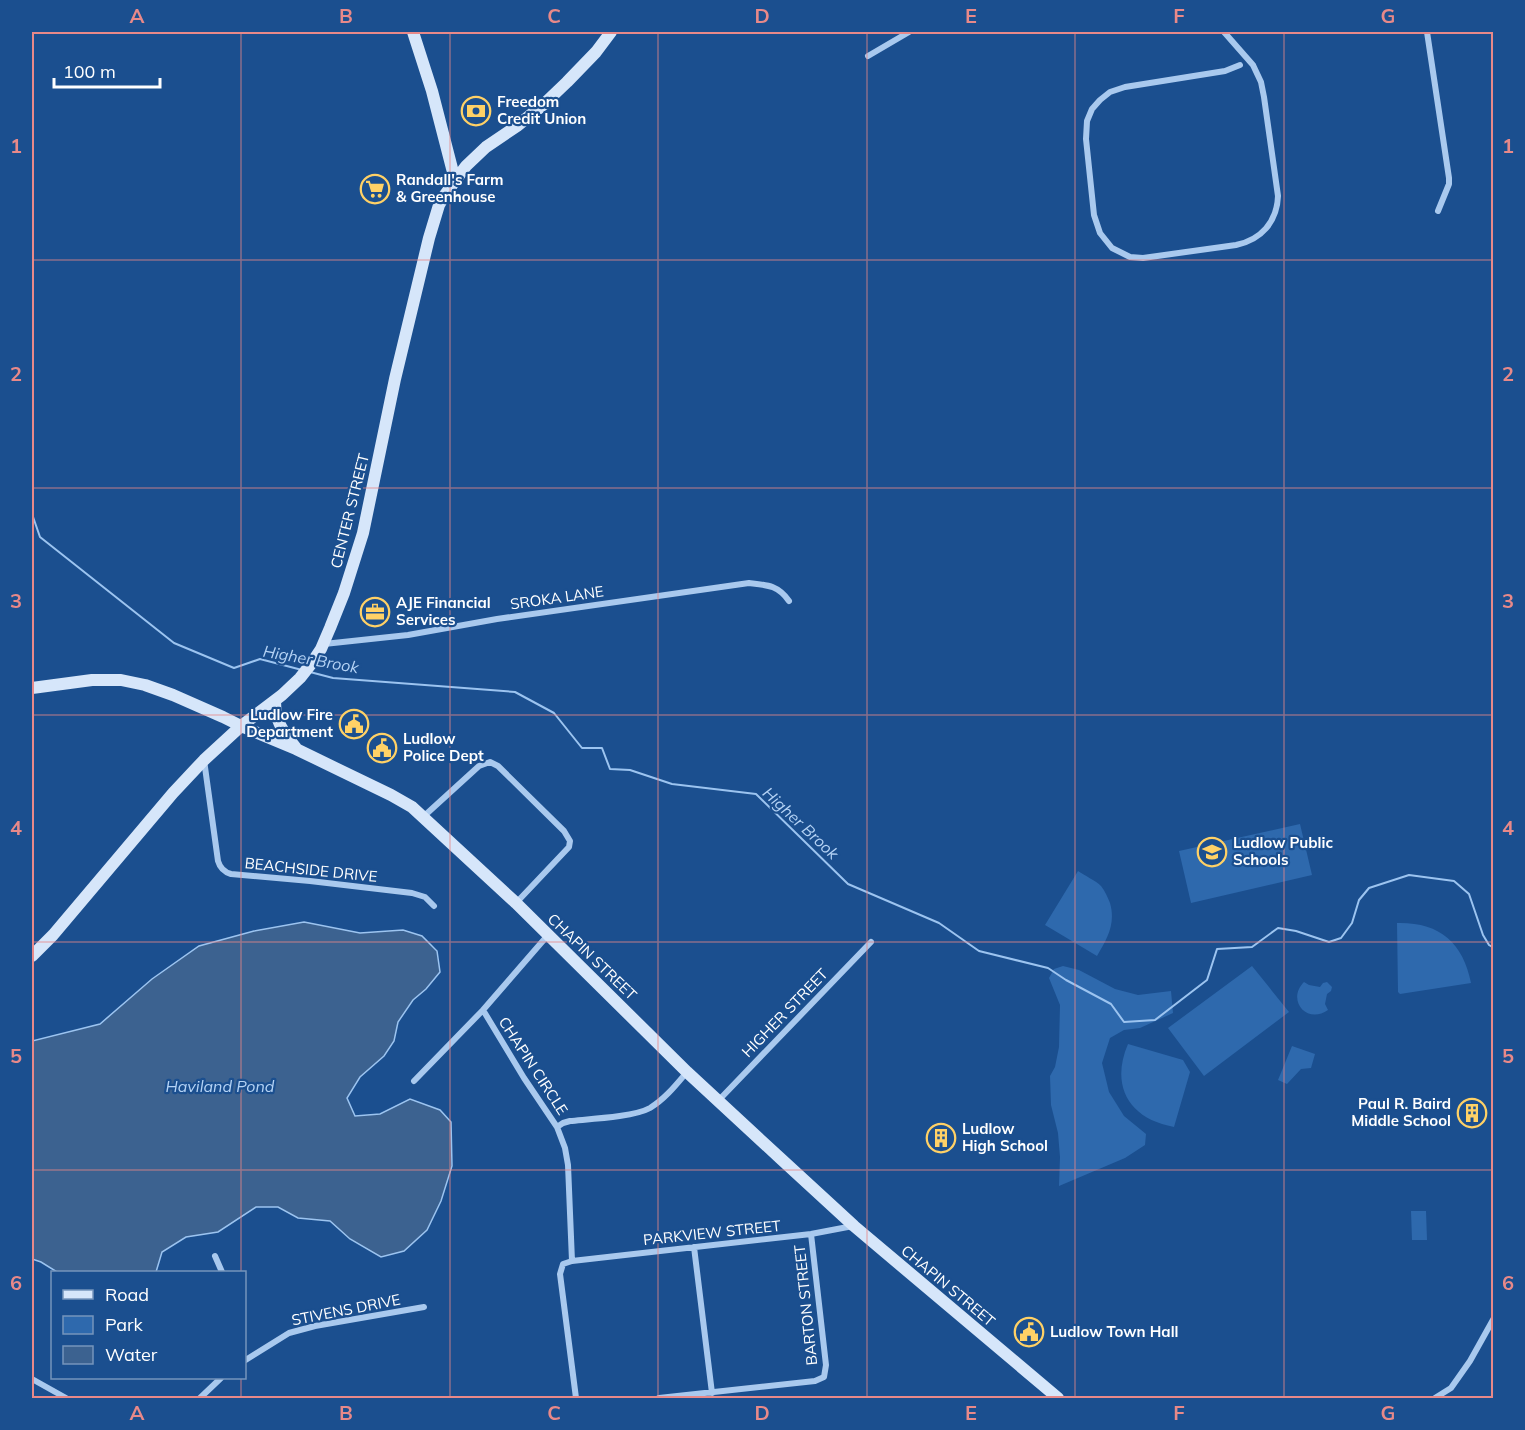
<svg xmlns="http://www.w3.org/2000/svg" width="1525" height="1430" font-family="Mulish,sans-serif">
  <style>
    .green { fill: #2e69ad }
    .water { fill: #3c6290; stroke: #9cc4f0; stroke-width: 1.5 }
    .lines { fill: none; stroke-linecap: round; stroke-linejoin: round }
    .stream { stroke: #9cc4f0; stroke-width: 2 }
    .street { stroke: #a9c9ee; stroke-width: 6 }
    .secondary { stroke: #d6e6fa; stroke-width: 12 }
    .grid { fill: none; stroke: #e88989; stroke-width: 1.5; stroke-opacity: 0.55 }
    .labels { text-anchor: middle; stroke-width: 4.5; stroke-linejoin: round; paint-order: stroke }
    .poi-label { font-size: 15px; font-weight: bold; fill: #fff; stroke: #1b4f8f; text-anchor: start }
    .street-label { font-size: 15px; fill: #fff; stroke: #1b4f8f }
    .water-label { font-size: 16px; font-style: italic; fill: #b5d3f5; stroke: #1b4f8f }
    .neatline { fill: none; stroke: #e88989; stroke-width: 2 }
    .grid-label { font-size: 20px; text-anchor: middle; font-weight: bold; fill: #e88989 }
  </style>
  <rect width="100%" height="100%" fill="#1b4f8f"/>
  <!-- green -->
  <path class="green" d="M 1300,824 L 1312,875 L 1191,903 L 1179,851 Z
    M 1078,871 C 1085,876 1095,880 1101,886 C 1105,891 1108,898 1110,903 C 1116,924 1107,939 1097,956 L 1045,925 Z
    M 1397,923 C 1439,922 1463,942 1471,983 L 1400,994 L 1398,992 Z
    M 1063,966 L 1079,970 L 1115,989 L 1138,995 L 1171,991 L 1173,1013 L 1140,1028 L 1124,1030 L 1110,1038 L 1102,1063 L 1109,1092 L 1124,1116 L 1146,1134 L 1145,1145 L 1125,1158 L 1059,1186 L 1060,1157 L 1058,1133 L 1051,1105 L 1050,1076 L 1055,1067 L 1059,1047 L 1060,1005 L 1049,978 L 1054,969 Z
    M 1252,966 L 1289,1012 L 1204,1076 L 1168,1028 Z
    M 1304,982 L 1309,985 L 1320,987 L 1323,983 L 1327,982 L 1332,987 L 1331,991 L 1327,994 L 1325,1004 L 1328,1010 C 1307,1025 1286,1000 1304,982 Z
    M 1128,1044 L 1183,1060 L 1190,1072 L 1174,1127 C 1129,1119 1110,1086 1128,1044 Z
    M 1292,1046 L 1315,1054 L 1311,1068 L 1301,1069 L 1287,1084 L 1278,1080 Z
    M 1411,1211 L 1426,1211 L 1427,1240 L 1412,1240 Z"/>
  <!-- water -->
  <path class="water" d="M 304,922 L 360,933 L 403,930 L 422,936 L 437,951 L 440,972 L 426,989 L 413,1000 L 398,1022 L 394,1041 L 384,1056 L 360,1077 L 347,1098 L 355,1116 L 380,1114 L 410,1099 L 440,1110 L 451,1122 L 452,1166 L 441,1201 L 427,1230 L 404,1251 L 381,1257 L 350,1239 L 330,1221 L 298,1218 L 278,1207 L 256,1207 L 218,1232 L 186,1237 L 162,1252 L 156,1272 L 57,1272 L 41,1262 L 32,1259 L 32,1041 L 100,1024 L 152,979 L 199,946 L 254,931 Z"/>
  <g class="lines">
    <!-- stream -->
    <path class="stream" d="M 32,514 L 40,537 L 174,643 L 234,668 L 260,659 L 302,670
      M 310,672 L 333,678 L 515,692 L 554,713 L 582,748 L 602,748 L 610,769 L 630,770 L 672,784 L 756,794 L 848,884 L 939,923 L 979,951 L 1048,968 L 1066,980 L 1111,1004 L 1124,1022 L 1155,1020 L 1207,980 L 1217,949 L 1252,947 L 1278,928 L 1296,931 L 1329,942 L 1341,938 L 1352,923 L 1359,900 L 1369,888 L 1409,875 L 1454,881 L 1469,894 L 1483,935 L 1489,945 L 1494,948"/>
    <!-- street -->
    <path class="street" d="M 1224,32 L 1253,65 L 1261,82 L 1264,97 L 1278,196 C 1277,222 1261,240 1236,245 L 1143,258 L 1130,257 L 1112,248 L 1100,233 L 1094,215 L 1086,139 L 1087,121 L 1092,109 L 1100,100 L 1110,92 L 1125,87 L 1225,71 L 1240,65
      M 1427,32 L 1449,178 L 1449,184 L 1438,211
      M 868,56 L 909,32
      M 324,644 L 408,635 L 497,619 L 749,583 C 767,585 778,585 789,601
      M 204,760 L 218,861 C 220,868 224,872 231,874 L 310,881 L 412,893 L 425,897 L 434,906
      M 423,817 L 479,766 L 490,762 L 498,766 L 564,831 L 570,841 L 569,847 L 516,903
      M 548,935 L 483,1010 L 524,1078 L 557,1127 L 563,1123 L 570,1121 C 590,1119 634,1117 650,1108 C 665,1099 676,1085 687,1072
      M 414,1081 L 483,1010
      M 718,1101 L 871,942
      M 557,1127 L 565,1148 L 568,1165 L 572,1261
      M 694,1247 L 712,1393
      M 215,1256 L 222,1272
      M 244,1361 L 289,1333 L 315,1326 L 424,1307
      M 32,1379 L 66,1398
      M 200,1398 L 221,1378
      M 576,1398 L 560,1274 L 563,1264 L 572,1261 L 811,1234 L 853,1226
      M 659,1398 L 815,1381 L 824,1377 L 826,1365 L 811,1234
      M 1435,1398 L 1451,1388 L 1470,1361 L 1494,1318"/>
    <!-- secondary -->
    <path class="secondary" d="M 413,32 L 432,91 L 455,180
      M 32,688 L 92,680 L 121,680 L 145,685 L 173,695 L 223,717 L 241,726 L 296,749 L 391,795 L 412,807 L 516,903 L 687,1072 L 780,1158 L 854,1226 L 1058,1398
      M 275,701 C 275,721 283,732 296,748
      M 32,956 L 53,935 L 173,793 L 204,760 L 241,726 L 282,695 L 300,678 L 311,664 L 321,649 L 330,628 L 344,593 L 363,533 L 395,379 L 429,238 L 439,205 L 444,196 L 466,166 L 486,147 L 517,126 L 544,104 L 567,82 L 596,52 L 611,32"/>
  </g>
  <!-- grid -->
  <path class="grid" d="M 241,32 L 241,1272M 450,32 L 450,1398M 658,32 L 658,1398M 867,32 L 867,1398M 1075,32 L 1075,1398M 1284,32 L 1284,1398M 32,260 L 1494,260M 32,488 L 1494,488M 32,715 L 1494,715M 32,942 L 1494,942M 32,1170 L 1494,1170M 241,1378 L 241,1398"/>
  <!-- icons -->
  <defs>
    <g id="bank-ring" transform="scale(1.5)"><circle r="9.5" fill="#1b4f8f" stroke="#ffd166" stroke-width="1.5"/><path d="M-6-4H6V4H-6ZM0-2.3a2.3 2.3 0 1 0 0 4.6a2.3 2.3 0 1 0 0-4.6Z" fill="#ffd166"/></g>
    <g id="supermarket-ring" transform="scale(1.5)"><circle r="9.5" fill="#1b4f8f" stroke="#ffd166" stroke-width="1.5"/><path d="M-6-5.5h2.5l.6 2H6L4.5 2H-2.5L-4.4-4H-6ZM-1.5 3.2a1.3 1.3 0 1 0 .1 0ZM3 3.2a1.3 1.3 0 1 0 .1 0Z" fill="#ffd166"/></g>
    <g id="office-ring" transform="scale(1.5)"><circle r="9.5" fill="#1b4f8f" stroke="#ffd166" stroke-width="1.5"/><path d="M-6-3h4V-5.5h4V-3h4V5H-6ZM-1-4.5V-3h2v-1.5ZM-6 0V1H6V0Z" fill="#ffd166"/></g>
    <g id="civic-ring" transform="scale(1.5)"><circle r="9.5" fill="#1b4f8f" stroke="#ffd166" stroke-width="1.5"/><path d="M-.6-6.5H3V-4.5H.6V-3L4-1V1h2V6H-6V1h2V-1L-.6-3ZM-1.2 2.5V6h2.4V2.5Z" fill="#ffd166"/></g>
    <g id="school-ring" transform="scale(1.5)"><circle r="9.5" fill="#1b4f8f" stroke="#ffd166" stroke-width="1.5"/><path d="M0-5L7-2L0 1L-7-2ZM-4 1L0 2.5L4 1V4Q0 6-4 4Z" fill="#ffd166"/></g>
    <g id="building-ring" transform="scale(1.5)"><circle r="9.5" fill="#1b4f8f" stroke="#ffd166" stroke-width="1.5"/><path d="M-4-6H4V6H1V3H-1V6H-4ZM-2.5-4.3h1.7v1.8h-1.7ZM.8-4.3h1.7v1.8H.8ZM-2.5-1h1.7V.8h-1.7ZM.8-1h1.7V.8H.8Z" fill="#ffd166"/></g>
  </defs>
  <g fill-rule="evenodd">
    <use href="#bank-ring" x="476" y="111"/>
    <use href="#supermarket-ring" x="375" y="189"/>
    <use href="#office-ring" x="375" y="612"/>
    <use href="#civic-ring" x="354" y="724"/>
    <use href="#civic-ring" x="382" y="748"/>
    <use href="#school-ring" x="1212" y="852"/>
    <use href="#building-ring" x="1472" y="1113"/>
    <use href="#building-ring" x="941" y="1138"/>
    <use href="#civic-ring" x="1029" y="1332"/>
  </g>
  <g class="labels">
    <!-- poi labels -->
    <g class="poi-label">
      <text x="497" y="107">Freedom<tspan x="497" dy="17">Credit Union</tspan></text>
      <text x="396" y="185">Randall's Farm<tspan x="396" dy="17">&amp; Greenhouse</tspan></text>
      <text x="396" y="608">AJE Financial<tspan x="396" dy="17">Services</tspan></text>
      <text x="333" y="720" text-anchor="end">Ludlow Fire<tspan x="333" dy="17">Department</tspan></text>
      <text x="403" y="744">Ludlow<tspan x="403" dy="17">Police Dept</tspan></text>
      <text x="1233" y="848">Ludlow Public<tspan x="1233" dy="17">Schools</tspan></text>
      <text x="1451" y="1109" text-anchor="end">Paul R. Baird<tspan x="1451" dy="17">Middle School</tspan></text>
      <text x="962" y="1134">Ludlow<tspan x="962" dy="17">High School</tspan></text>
      <text x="1050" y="1337">Ludlow Town Hall</text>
    </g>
    <!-- street labels -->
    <g class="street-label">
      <text transform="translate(350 511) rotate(-76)" y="5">CENTER STREET</text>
      <text transform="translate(557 598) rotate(-8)" y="5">SROKA LANE</text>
      <text transform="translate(311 870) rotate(6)" y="5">BEACHSIDE DRIVE</text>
      <text transform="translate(592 957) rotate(44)" y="5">CHAPIN STREET</text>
      <text transform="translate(785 1013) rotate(-46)" y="5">HIGHER STREET</text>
      <text transform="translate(533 1066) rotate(57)" y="5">CHAPIN CIRCLE</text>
      <text transform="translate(712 1233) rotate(-6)" y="5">PARKVIEW STREET</text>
      <text transform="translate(948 1286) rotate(40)" y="5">CHAPIN STREET</text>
      <text transform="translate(806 1305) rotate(-96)" y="5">BARTON STREET</text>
      <text transform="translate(346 1310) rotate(-11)" y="5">STIVENS DRIVE</text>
    </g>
    <!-- water labels -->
    <g class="water-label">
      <text transform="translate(311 659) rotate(10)" y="6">Higher Brook</text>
      <text transform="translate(801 823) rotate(43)" y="6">Higher Brook</text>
      <text x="220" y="1092">Haviland Pond</text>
    </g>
  </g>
  <!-- border -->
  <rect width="1525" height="1430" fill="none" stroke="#1b4f8f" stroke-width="66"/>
  <!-- legend -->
  <rect x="51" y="1271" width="195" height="108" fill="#1b4f8f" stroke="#7695bc" stroke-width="1.5"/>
  <rect x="63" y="1290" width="30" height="9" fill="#d6e6fa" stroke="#7695bc" stroke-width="1.5"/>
  <text x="105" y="1301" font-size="18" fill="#ffffff">Road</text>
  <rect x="63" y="1316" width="30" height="18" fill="#2e69ad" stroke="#7695bc" stroke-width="1.5"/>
  <text x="105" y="1331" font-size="18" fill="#ffffff">Park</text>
  <rect x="63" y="1346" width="30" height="18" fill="#3c6290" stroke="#7695bc" stroke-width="1.5"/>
  <text x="105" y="1361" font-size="18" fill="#ffffff">Water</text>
  <!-- scale -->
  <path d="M54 78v9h106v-9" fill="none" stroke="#ffffff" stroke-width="3"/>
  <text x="63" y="78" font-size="18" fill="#ffffff" stroke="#1b4f8f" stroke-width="4.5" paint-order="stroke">100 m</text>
  <rect x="33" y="33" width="1459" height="1364" class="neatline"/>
  <g class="grid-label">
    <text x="137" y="23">A</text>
    <text x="346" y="23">B</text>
    <text x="554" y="23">C</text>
    <text x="762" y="23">D</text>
    <text x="971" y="23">E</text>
    <text x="1179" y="23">F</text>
    <text x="1388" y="23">G</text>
    <text x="16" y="153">1</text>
    <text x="1508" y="153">1</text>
    <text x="16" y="381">2</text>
    <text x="1508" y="381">2</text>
    <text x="16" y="608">3</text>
    <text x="1508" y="608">3</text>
    <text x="16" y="835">4</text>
    <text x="1508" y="835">4</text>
    <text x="16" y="1063">5</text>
    <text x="1508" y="1063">5</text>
    <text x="16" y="1290">6</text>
    <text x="1508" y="1290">6</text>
    <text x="137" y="1420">A</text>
    <text x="346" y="1420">B</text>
    <text x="554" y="1420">C</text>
    <text x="762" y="1420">D</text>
    <text x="971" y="1420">E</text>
    <text x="1179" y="1420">F</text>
    <text x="1388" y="1420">G</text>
  </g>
</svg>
